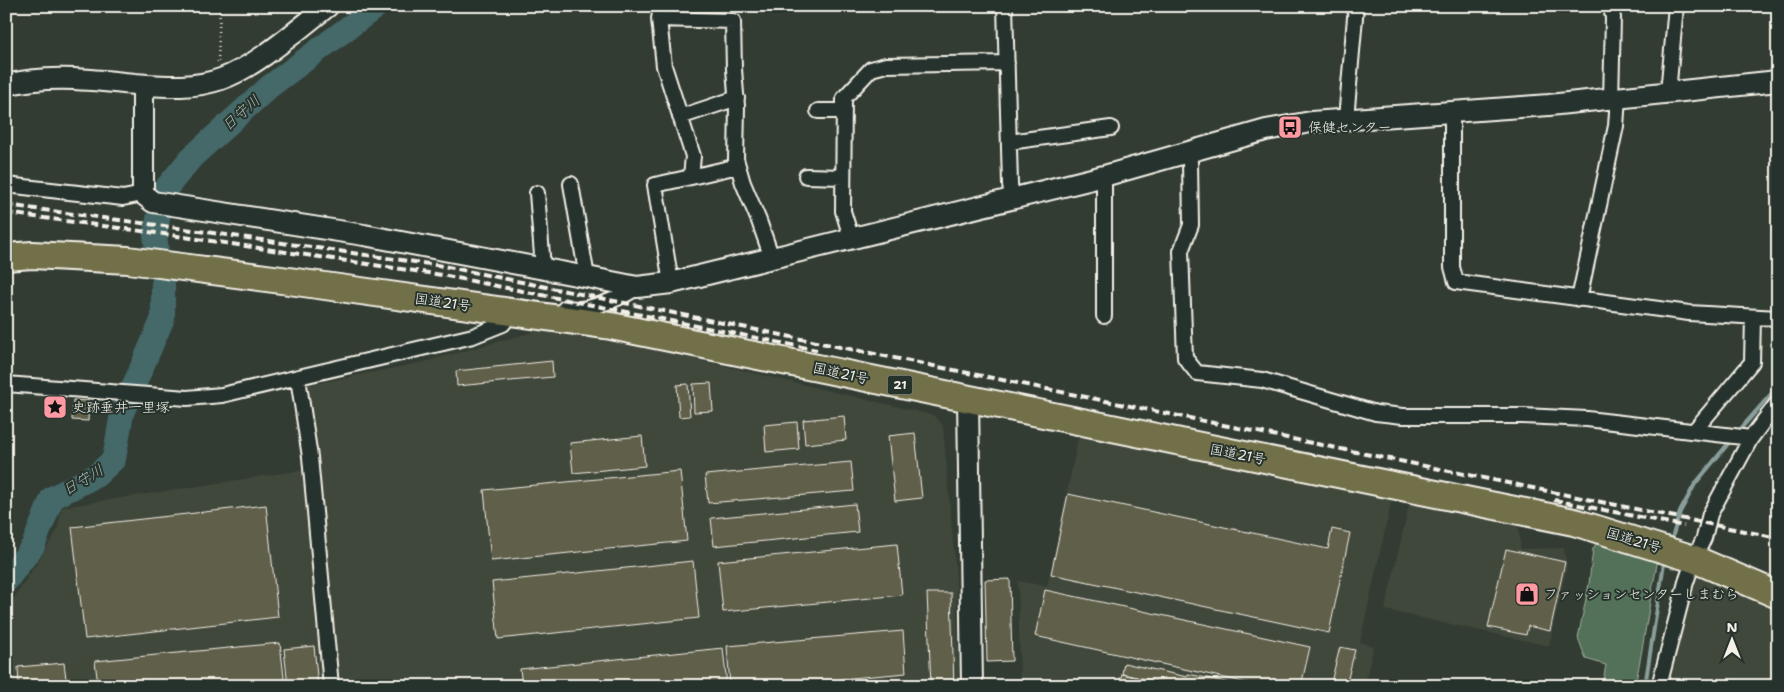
<svg xmlns="http://www.w3.org/2000/svg" width="1784" height="692" font-family="'Shantell Sans','Klee One',sans-serif">
  <style>
    .built { fill: #40463a }
    .green { fill: #527059; stroke: #a3b0a0 }
    .lines { fill: none; stroke-linecap: round; stroke-linejoin: round }
    .stream { stroke: #8a9f9c; stroke-width: 4 }
    .river { stroke: #446869; stroke-width: 24 }
    .building { fill: #605e4a; stroke: #f4f1e8 }
    .street-casing { stroke: #f4f1e8; stroke-width: 18 }
    .secondary-casing { stroke: #f4f1e8; stroke-width: 24 }
    .highway-casing { stroke: #f4f1e8; stroke-width: 30 }
    .path { stroke: #f4f1e8; stroke-width: 2.5; stroke-dasharray: 1 4; stroke-linecap: butt }
    .street { stroke: #26332d; stroke-width: 14 }
    .secondary { stroke: #26332d; stroke-width: 20 }
    .highway { stroke: #726f4a; stroke-width: 26 }
    .rail { stroke: #f4f1e8; stroke-width: 4; stroke-dasharray: 8 4; stroke-linecap: butt }
    .labels { text-anchor: middle; stroke-width: 4; stroke-linejoin: round; paint-order: stroke }
    .shield { fill: #26332d; stroke: #b6b8b0; stroke-width: 1 }
    .shield-label { font-size: 12px; font-weight: bold; fill: #f4f1e8 }
    .poi-label { font-size: 14px; fill: #f4f1e8; stroke: #26332d; text-anchor: start }
    .street-label { font-size: 14px; fill: #f4f1e8; stroke: #26332d }
    .water-label { font-size: 15px; font-style: italic; fill: #aebab5; stroke: #26332d }
  </style>
  <rect width="100%" height="100%" fill="#323c33"/>
  <filter id="ink" filterUnits="userSpaceOnUse"><feTurbulence type="fractalNoise" baseFrequency=".02" numOctaves="2"/><feDisplacementMap in="SourceGraphic" scale="10" xChannelSelector="R" yChannelSelector="G"/><feConvolveMatrix kernelMatrix="1 2 1 2 8 2 1 2 1" color-interpolation-filters="sRGB"/></filter>
  <g filter="url(#ink)">
    <!-- built -->
    <path class="built" d="M 540,330 L 614,340 L 933,415 L 943,425 L 956,575 L 959,686 L 340,686 L 314,446 L 304,386 L 424,362 Z
      M 1079,434 L 1393,495 L 1360,642 L 1374,646 L 1364,686 L 1020,686 L 1018,581 L 1047,586 Z
      M 302,470 L 323,686 L 6,686 L 6,611 L 57,531 L 62,507 Z
      M 1410,500 L 1518,523 L 1521,549 L 1564,548 L 1567,567 L 1549,646 L 1385,610 Z
      M 1697,576 L 1778,611 L 1778,686 L 1666,686 L 1694,582 Z"/>
    <!-- green -->
    <path class="green" d="M 1598,540 L 1658,559 C 1649,602 1644,644 1635,686 L 1602,686 L 1606,665 L 1586,659 L 1578,638 L 1589,584 L 1593,549 Z"/>
    <g class="lines">
      <!-- stream -->
      <path class="stream" d="M 1737,433 L 1778,386
        M 1672,538 L 1680,512 L 1695,484 L 1732,439
        M 1645,686 L 1664,563"/>
      <!-- river -->
      <path class="river" d="M 157,252 L 155,235 L 163,192 L 191,158 L 269,87 L 377,6
        M 6,581 L 33,546 L 52,498 L 97,475 L 114,459 L 122,413 L 163,318 L 163,284"/>
    </g>
    <!-- building -->
    <path class="building" d="M 552,361 L 553,377 L 457,386 L 456,371 Z
      M 711,383 L 713,411 L 694,412 L 693,384 Z
      M 688,384 L 690,416 L 679,417 L 677,385 Z
      M 73,400 L 89,401 L 88,421 L 72,420 Z
      M 844,416 L 846,440 L 805,444 L 803,420 Z
      M 797,422 L 799,449 L 766,452 L 764,425 Z
      M 915,433 L 922,498 L 895,501 L 888,436 Z
      M 642,436 L 645,466 L 573,473 L 570,443 Z
      M 851,462 L 854,491 L 708,503 L 705,475 Z
      M 680,471 L 687,541 L 491,561 L 484,490 Z
      M 1068,494 L 1328,549 L 1332,529 L 1350,533 L 1329,633 L 1051,574 Z
      M 855,504 L 858,532 L 714,546 L 711,518 Z
      M 266,505 L 278,617 L 85,639 L 72,527 Z
      M 897,544 L 902,595 L 723,612 L 718,561 Z
      M 1506,549 L 1565,562 L 1550,631 L 1528,626 L 1526,635 L 1488,627 Z
      M 693,561 L 699,618 L 498,639 L 492,582 Z
      M 1010,579 L 1012,661 L 987,662 L 985,580 Z
      M 1045,590 L 1310,647 L 1301,686 L 1261,686 L 1035,636 Z
      M 927,593 L 951,593 L 954,686 L 931,686 Z
      M 903,631 L 906,673 L 841,679 L 841,686 L 809,686 L 809,682 L 765,686 L 730,686 L 727,646 Z
      M 280,643 L 285,686 L 98,686 L 95,661 Z
      M 314,646 L 318,686 L 288,686 L 284,649 Z
      M 1340,647 L 1355,650 L 1346,686 L 1330,686 Z
      M 723,648 L 727,686 L 522,686 L 520,669 Z
      M 64,663 L 67,686 L 19,686 L 18,667 Z
      M 1124,663 L 1187,677 L 1188,674 L 1244,686 L 1178,686 L 1122,674 Z
      M 1122,674 L 1178,686 L 1119,686 Z"/>
    <g class="lines">
      <!-- street casing -->
      <g class="street-casing">
        <path id="street" d="M 661,6 L 659,19 L 733,21 L 734,69 L 737,106 L 736,159 L 743,183 L 759,221 L 772,258
          M 1005,6 L 1010,184 L 1012,198
          M 659,19 L 664,66 L 693,156 L 691,177 L 655,185 L 671,283
          M 1668,93 L 1676,6
          M 1611,99 L 1613,18 L 1611,6
          M 818,111 L 844,111
          M 1452,112 L 1452,267 L 1456,282 L 1689,313 L 1778,318
          M 680,117 L 737,98
          M 1346,119 L 1356,6
          M 1009,142 L 1111,128
          M 1188,152 L 1190,162 L 1191,225 L 1181,251 L 1185,358 L 1197,373 L 1262,380 L 1376,413 L 1403,416 L 1523,416 L 1587,419 L 1751,438
          M 806,176 L 843,177
          M 691,177 L 738,166
          M 571,184 L 587,277
          M 6,185 L 123,198 L 143,194
          M 537,193 L 543,268
          M 851,237 L 843,211 L 844,98 L 871,69 L 886,65 L 1007,63
          M 1579,299 L 1616,126 L 1618,98
          M 565,308 C 569,308 574,309 577,309 C 590,310 627,296 637,287
          M 1104,316 L 1104,176
          M 298,378 L 310,457 L 331,686
          M 6,384 L 187,398 L 222,395 L 473,336 L 503,324 L 513,310
          M 1694,431 L 1752,362 L 1753,317
          M 1659,686 L 1686,582 L 1694,559 L 1704,538 L 1710,514 L 1751,438 L 1778,402"/>
      </g>
      <!-- secondary casing -->
      <g class="secondary-casing">
        <path id="secondary" d="M 6,85 C 49,74 92,80 135,84 C 164,86 193,89 221,79 C 256,67 298,29 328,6
          M 143,85 L 143,194 L 153,202 L 364,235 L 587,277 L 637,287 L 671,283 L 1104,176 L 1266,130 L 1311,122 L 1549,105 L 1778,81
          M 968,399 L 972,686"/>
      </g>
      <!-- highway casing -->
      <g class="highway-casing">
        <path id="highway" d="M 6,257 L 32,255 L 128,260 L 289,281 L 611,326 L 1574,522 L 1694,559 L 1778,595"/>
      </g>
      <!-- path -->
      <path class="path" d="M 218,62 L 220,6"/>
      <!-- street -->
      <use href="#street" class="street"/>
      <!-- secondary -->
      <use href="#secondary" class="secondary"/>
      <!-- highway -->
      <use href="#highway" class="highway"/>
      <!-- rail -->
      <path class="rail" d="M 6,205 L 164,226 L 443,266 L 1778,538
        M 6,213 L 164,234 L 442,275 L 817,350
        M 1554,500 L 1684,526"/>
    </g>
  </g>
  <!-- icons -->
  <defs>
    <g id="bus-square" transform="scale(1.25)"><rect x="-9" y="-9" width="18" height="18" rx="4" fill="#ff9aa2" stroke="#26332d"/><path d="M-5-6H5V4H4V6H2V4H-2V6H-4V4H-5ZM-3.5-4V0h7V-4ZM-3.5 1.2v1.5H-2V1.2ZM2 1.2v1.5H3.5V1.2Z" fill="#111"/></g>
    <g id="sight-square" transform="scale(1.25)"><rect x="-9" y="-9" width="18" height="18" rx="4" fill="#ff9aa2" stroke="#26332d"/><path d="M0-6L1.8-2.2L6-1.7L2.9 1.2L3.7 5.4L0 3.3L-3.7 5.4L-2.9 1.2L-6-1.7L-1.8-2.2Z" fill="#111"/></g>
    <g id="shop-square" transform="scale(1.25)"><rect x="-9" y="-9" width="18" height="18" rx="4" fill="#ff9aa2" stroke="#26332d"/><path d="M-5-2.5h2.3a2.7 3.5 0 0 1 5.4 0H5L5.5 6h-11ZM-1.5-2.5h3a1.5 2.3 0 0 0-3 0Z" fill="#111"/></g>
  </defs>
  <g fill-rule="evenodd">
    <use href="#bus-square" x="1290" y="127"/>
    <use href="#sight-square" x="55" y="407"/>
    <use href="#shop-square" x="1527" y="594"/>
  </g>
  <g class="labels">
    <!-- shield labels -->
    <rect class="shield" x="887.5" y="375.5" width="25" height="19" rx="4"/>
    <g class="shield-label">
      <text x="900" y="389">21</text>
    </g>
    <!-- poi labels -->
    <g class="poi-label">
      <text x="1308" y="132">保健センター</text>
      <text x="72" y="412">史跡垂井一里塚</text>
      <text x="1544" y="599">ファッションセンターしまむら</text>
    </g>
    <!-- street labels -->
    <g class="street-label">
      <text transform="translate(443 302) rotate(8)" y="5">国道21号</text>
      <text transform="translate(841 373) rotate(12)" y="5">国道21号</text>
      <text transform="translate(1238 454) rotate(11)" y="5">国道21号</text>
      <text transform="translate(1634 540) rotate(17)" y="5">国道21号</text>
    </g>
    <!-- water labels -->
    <g class="water-label">
      <text transform="translate(241 113) rotate(-42)" y="5">日守川</text>
      <text transform="translate(83 480) rotate(-31)" y="5">日守川</text>
    </g>
  </g>
  <!-- margin -->
  <rect width="1784" height="692" fill="none" stroke="#26332d" stroke-width="25"/>
  <rect x="12" y="12" width="1759" height="667" fill="none" stroke="#f4f1e8" stroke-width="2" filter="url(#ink)"/>
  <!-- north arrow -->
  <g transform="translate(1732 640)" stroke="#26332d" stroke-width="4" paint-order="stroke">
  <path d="M0-4L9 19L0 12L-9 19Z" fill="#f4f1e8"/>
  <text y="-8" font-size="14" font-weight="bold" text-anchor="middle" fill="#f4f1e8">N</text>
  </g>
</svg>
